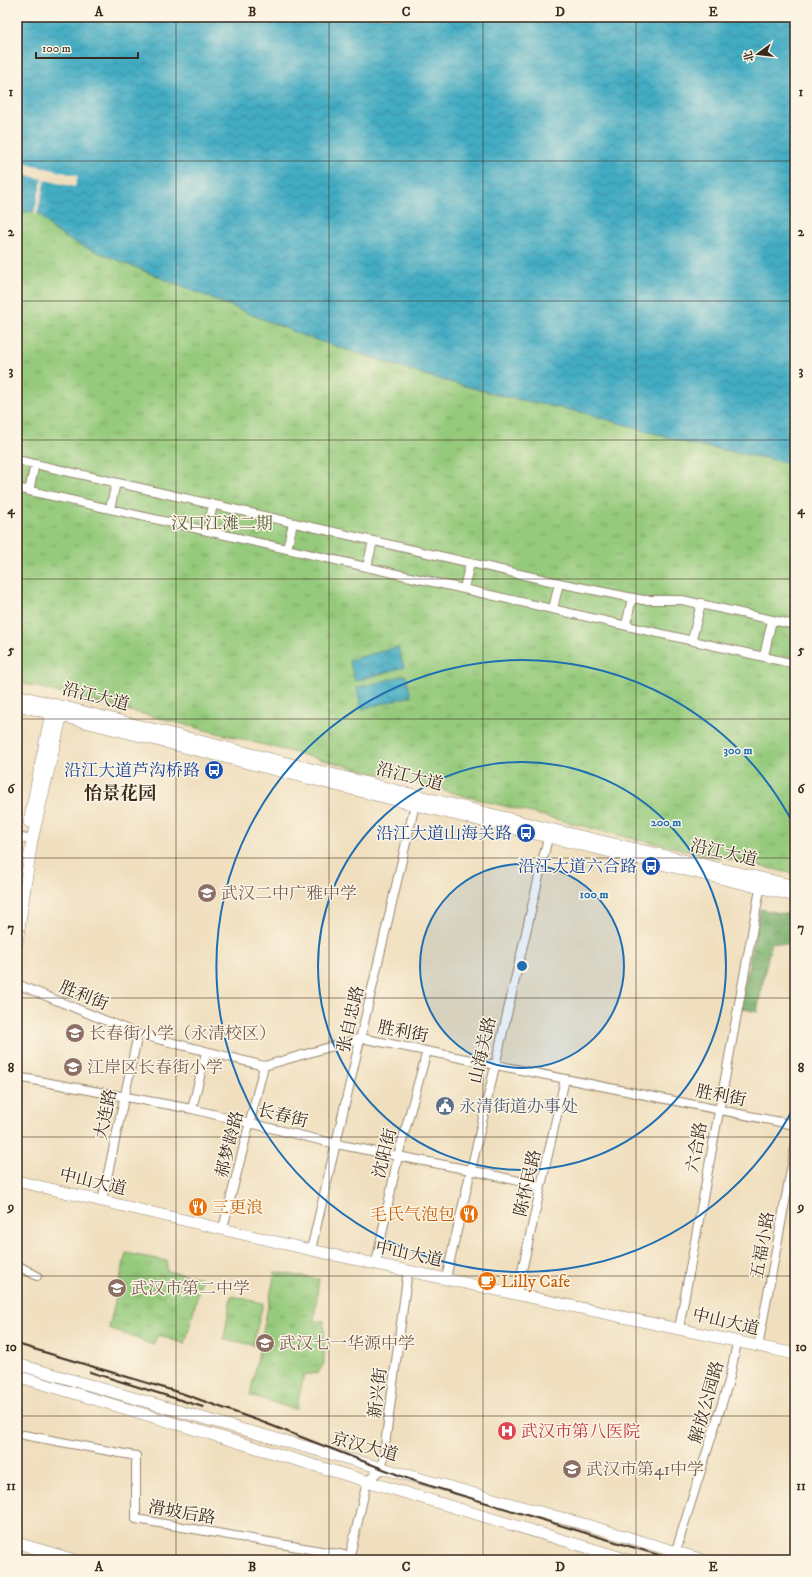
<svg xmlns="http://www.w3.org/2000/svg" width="812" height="1577" font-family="'IM FELL DW Pica','Noto Serif SC',serif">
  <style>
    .forest { fill: url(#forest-crowns); stroke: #5a6c44 }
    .park { fill: url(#park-tufts); stroke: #687a4c }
    .water { fill: url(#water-waves); stroke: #3f6b70 }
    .pier { fill: #f0dfbe }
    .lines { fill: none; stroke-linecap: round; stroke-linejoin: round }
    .minor-casing { stroke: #96846e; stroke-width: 10 }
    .major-casing { stroke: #96846e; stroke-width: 12 }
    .minor { stroke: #fff; stroke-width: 8 }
    .major { stroke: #fff; stroke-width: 11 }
    .rail { stroke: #3b2a1e; stroke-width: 2 }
    .grid { fill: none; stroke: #3b2a1e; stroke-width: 1; stroke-opacity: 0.55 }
    .ring { fill: none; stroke: #1f6fb2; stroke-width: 2 }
    .labels { text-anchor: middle; stroke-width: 3; stroke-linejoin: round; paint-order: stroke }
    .park-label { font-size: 17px; fill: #565a3a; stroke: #fcf5e5 }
    .street-label { font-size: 17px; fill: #3b2a1e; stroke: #fcf5e5 }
    .transit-label { font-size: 17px; fill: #164399; stroke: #fcf5e5; text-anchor: end }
    .education-label { font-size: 17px; fill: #785e54; stroke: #fcf5e5; text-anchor: start }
    .service-label { font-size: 17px; fill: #4e5e75; stroke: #fcf5e5; text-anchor: start }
    .food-label { font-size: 17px; fill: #c56008; stroke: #fcf5e5; text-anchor: start }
    .health-label { font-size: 17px; fill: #be3a42; stroke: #fcf5e5; text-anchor: start }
    .neighbourhood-label { font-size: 18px; font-weight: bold; fill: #3b2a1e; stroke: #fcf5e5 }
    .centre { fill: #1f6fb2; stroke: #fcf5e5; stroke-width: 2 }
    .ring-label { font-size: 12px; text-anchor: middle; font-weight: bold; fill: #1f6fb2; stroke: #fcf5e5; stroke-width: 3; stroke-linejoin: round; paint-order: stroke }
    .neatline { fill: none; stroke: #3b2a1e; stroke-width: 1.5 }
    .grid-label { font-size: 13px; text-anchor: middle; font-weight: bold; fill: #3b2a1e }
  </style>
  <defs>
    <pattern id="forest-crowns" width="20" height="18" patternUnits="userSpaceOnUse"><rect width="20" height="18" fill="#78ae6b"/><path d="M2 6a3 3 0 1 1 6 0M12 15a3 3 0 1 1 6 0" fill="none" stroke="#648e57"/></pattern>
    <pattern id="park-tufts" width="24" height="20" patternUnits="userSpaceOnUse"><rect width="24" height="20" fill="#95ca7b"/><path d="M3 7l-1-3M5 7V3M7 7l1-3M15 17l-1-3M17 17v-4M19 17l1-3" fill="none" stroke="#7ba464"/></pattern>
    <pattern id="water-waves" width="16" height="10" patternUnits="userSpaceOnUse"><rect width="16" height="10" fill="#43acc3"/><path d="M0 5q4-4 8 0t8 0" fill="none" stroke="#398c9e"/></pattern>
  </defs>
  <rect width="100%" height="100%" fill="#fcf5e5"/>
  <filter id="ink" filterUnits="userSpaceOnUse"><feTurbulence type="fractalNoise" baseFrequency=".025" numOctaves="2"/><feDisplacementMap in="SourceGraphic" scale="8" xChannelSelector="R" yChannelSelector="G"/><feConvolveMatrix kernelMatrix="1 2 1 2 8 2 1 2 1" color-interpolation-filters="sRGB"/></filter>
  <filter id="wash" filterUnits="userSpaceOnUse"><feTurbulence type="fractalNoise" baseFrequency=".012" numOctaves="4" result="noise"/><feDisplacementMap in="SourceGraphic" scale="16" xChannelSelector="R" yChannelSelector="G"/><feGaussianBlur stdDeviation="0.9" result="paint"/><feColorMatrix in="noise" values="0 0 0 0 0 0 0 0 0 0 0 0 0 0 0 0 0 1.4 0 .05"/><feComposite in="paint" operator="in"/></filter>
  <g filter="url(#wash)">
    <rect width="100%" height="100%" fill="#f0dfbe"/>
    <!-- forest -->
    <path class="forest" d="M 760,909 L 795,916 L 795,946 L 771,942 L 757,1012 L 740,1008 Z"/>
    <!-- park -->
    <path class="park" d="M 36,211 C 43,214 46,222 52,227 C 60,236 72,241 83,246 L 307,337 L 439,379 L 507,397 L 585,413 L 687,443 L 795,464 L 795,874 L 626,837 L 17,682 L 17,213 Z
      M 126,1253 L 167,1261 L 167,1271 L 202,1278 L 185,1344 L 158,1335 L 153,1345 L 109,1328 Z
      M 275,1272 L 319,1279 L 314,1321 L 324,1321 L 324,1364 L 318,1373 L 304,1375 L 296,1410 L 250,1395 Z
      M 231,1296 L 263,1303 L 253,1345 L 224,1339 Z"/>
    <!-- water -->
    <path class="water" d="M 17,17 L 795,17 L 795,464 L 687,443 L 585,413 L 507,397 L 439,379 L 307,337 L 83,246 L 64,237 L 52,228 L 39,213 L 36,211 L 17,213 Z
      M 398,647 L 404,667 L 355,681 L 349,660 Z
      M 406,675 L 411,696 L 362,709 L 357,688 Z"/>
    <!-- pier -->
    <path class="pier" d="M 17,161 L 78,176 L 75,187 L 45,180 L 37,214 L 34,214 L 42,179 L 17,173 Z"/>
  </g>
  <g filter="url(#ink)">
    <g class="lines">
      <!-- minor casing -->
      <g class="minor-casing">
        <path id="minor" d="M 17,460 L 559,583 L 643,600 L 682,600 L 795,625
          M 17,488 L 795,664
          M 29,491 L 35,464
          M 110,509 L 116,483
          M 207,531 L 213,505
          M 287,549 L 293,523
          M 367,567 L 373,541
          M 464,588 L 470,563
          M 553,609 L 559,583
          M 626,625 L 632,598
          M 692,640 L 701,603
          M 764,656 L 772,620
          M 17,837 L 32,840
          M 17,984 L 138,1034 L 264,1066 L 361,1038 L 795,1125
          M 17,1077 L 192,1109 L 336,1144 L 470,1170 L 541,1186
          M 192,1109 L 206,1052
          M 102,1201 L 138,1034
          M 223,1228 L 264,1066
          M 311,1250 L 416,800
          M 376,1263 L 398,1156 L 427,1051
          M 17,1265 L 37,1276
          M 446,1278 L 549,833
          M 517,1293 L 565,1079
          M 679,1328 L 761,884
          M 758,1347 L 795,1148
          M 24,1435 L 136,1456 L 136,1519 L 350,1556
          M 349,1560 L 367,1482 L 382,1468 L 408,1270
          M 673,1560 L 729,1381 L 737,1343"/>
      </g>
      <!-- major casing -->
      <g class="major-casing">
        <path id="major" d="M 17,695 L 550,829 L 795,886
          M 17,705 L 415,805 L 795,896
          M 29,822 L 52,707
          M 17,943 L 32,840 L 63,710
          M 17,1181 L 311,1250 L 795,1354
          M 17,1364 L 237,1428 L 587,1525 L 703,1560
          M 17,1376 L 629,1560
          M 17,1543 L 75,1560"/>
      </g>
      <!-- minor -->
      <use href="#minor" class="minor"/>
      <!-- major -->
      <use href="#major" class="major"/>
      <!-- rail -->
      <path class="rail" d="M 17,1344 L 181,1393 L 265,1423 L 414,1481 L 675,1560
        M 90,1372 L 203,1407"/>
    </g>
  </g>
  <!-- grid -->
  <path class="grid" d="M 176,17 L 176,1560M 329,17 L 329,1560M 483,17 L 483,1560M 636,17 L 636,1560M 17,161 L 795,161M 17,301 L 795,301M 17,440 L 795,440M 17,579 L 795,579M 17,719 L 795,719M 17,858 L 795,858M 17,998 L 795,998M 17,1137 L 795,1137M 17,1276 L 795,1276M 17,1416 L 795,1416"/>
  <!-- distance rings -->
  <circle cx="522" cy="966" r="102" fill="#1f6fb2" fill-opacity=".12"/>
  <g class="ring">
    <circle cx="522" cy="966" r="102"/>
    <circle cx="522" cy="966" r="204"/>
    <path d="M795 1105A306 306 0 1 1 795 827"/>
  </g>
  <!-- icons -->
  <defs>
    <g id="bus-disc" transform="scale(1)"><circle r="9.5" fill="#1a4fb4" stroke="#fcf5e5"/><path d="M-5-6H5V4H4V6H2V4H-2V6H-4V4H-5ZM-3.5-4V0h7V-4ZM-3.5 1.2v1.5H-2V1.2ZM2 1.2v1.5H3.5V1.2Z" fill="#fff"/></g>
    <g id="school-disc" transform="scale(1)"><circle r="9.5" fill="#8d6e63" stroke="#fcf5e5"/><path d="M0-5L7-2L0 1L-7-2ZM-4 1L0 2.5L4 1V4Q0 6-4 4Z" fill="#fff"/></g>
    <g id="civic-disc" transform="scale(1)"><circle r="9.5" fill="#5c6f8a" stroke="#fcf5e5"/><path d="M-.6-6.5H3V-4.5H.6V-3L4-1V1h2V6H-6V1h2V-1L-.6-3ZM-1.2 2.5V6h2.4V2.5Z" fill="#fff"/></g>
    <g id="restaurant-disc" transform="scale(1)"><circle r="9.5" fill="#e8710a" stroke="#fcf5e5"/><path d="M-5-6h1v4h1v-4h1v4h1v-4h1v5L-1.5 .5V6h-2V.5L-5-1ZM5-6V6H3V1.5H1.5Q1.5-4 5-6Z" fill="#fff"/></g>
    <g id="cafe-disc" transform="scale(1)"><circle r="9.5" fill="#e8710a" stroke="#fcf5e5"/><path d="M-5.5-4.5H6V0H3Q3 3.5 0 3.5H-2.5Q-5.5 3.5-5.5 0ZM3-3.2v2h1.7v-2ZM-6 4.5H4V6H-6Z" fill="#fff"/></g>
    <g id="hospital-disc" transform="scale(1)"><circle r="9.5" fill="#e0444e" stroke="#fcf5e5"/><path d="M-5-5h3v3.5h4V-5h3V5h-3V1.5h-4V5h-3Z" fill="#fff"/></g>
  </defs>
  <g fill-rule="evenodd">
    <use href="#bus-disc" x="214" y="770"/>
    <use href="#bus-disc" x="526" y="833"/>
    <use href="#bus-disc" x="651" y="866"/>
    <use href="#school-disc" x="207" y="893"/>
    <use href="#school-disc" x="75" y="1033"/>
    <use href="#school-disc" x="73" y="1067"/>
    <use href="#civic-disc" x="445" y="1106"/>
    <use href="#restaurant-disc" x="198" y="1207"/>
    <use href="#restaurant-disc" x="469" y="1214"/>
    <use href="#cafe-disc" x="487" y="1281"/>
    <use href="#school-disc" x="117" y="1288"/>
    <use href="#school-disc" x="265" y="1343"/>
    <use href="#hospital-disc" x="507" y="1431"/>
    <use href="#school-disc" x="572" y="1469"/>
  </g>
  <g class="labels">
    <!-- park labels -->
    <g class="park-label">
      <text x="222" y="529">汉口江滩二期</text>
    </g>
    <!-- street labels -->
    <g class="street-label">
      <text transform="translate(96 696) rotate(14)" y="6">沿江大道</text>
      <text transform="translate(410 776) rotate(14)" y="6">沿江大道</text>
      <text transform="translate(724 852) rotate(13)" y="6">沿江大道</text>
      <text transform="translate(84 995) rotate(22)" y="6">胜利街</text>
      <text transform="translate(350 1019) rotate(-77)" y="6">张自忠路</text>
      <text transform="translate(403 1031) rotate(11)" y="6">胜利街</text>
      <text transform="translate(482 1050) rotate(-77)" y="6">山海关路</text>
      <text transform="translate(721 1095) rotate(11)" y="6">胜利街</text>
      <text transform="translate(105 1114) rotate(-78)" y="6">大连路</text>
      <text transform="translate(283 1115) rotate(14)" y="6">长春街</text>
      <text transform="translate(229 1144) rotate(-76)" y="6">郝梦龄路</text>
      <text transform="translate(696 1147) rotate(-80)" y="6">六合路</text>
      <text transform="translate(384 1153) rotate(-76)" y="6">沈阳街</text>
      <text transform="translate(93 1181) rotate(13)" y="6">中山大道</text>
      <text transform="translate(527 1183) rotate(-77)" y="6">陈怀民路</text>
      <text transform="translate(762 1245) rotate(-80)" y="6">五福小路</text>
      <text transform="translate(409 1253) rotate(12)" y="6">中山大道</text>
      <text transform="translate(726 1321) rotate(13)" y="6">中山大道</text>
      <text transform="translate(377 1393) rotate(-83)" y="6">新兴街</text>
      <text transform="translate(706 1402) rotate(-74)" y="6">解放公园路</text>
      <text transform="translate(365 1446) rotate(15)" y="6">京汉大道</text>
      <text transform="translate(182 1512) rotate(10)" y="6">滑坡后路</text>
    </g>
    <!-- transit labels -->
    <g class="transit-label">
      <text x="200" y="776">沿江大道芦沟桥路</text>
      <text x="512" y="839">沿江大道山海关路</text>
      <text x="637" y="872">沿江大道六合路</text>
    </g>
    <!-- education labels -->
    <g class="education-label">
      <text x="221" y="899">武汉二中广雅中学</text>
      <text x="89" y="1039">长春街小学（永清校区）</text>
      <text x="87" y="1073">江岸区长春街小学</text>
      <text x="131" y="1294">武汉市第二中学</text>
      <text x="279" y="1349">武汉七一华源中学</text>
      <text x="586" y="1475">武汉市第41中学</text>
    </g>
    <!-- service labels -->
    <g class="service-label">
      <text x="459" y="1112">永清街道办事处</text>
    </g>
    <!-- food labels -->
    <g class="food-label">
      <text x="212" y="1213">三更浪</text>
      <text x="455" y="1220" text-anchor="end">毛氏气泡包</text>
      <text x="501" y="1287">Lilly Cafe</text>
    </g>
    <!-- health labels -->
    <g class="health-label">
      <text x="521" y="1437">武汉市第八医院</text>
    </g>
    <!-- neighbourhood labels -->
    <g class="neighbourhood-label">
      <text x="120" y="799">怡景花园</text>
    </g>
  </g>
  <circle cx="522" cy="966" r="6" class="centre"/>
  <g class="ring-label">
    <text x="738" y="754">300 m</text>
    <text x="666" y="826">200 m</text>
    <text x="594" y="898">100 m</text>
  </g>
  <!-- margin -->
  <rect width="812" height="1577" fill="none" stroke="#fcf5e5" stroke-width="44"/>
  <!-- north arrow -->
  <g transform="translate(758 54) rotate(255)" stroke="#fcf5e5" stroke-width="3" paint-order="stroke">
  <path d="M0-3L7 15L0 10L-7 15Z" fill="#3b2a1e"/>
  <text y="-6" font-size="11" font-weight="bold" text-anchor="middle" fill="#3b2a1e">北</text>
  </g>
  <!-- scale -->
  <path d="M36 52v6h102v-6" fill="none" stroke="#3b2a1e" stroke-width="2"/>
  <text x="42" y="52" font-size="12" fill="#3b2a1e" stroke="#fcf5e5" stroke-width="3" paint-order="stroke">100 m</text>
  <rect x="22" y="22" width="768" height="1533" class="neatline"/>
  <g class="grid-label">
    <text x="99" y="16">A</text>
    <text x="252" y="16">B</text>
    <text x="406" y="16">C</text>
    <text x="560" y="16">D</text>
    <text x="713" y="16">E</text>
    <text x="11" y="96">1</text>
    <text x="801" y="96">1</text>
    <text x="11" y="236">2</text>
    <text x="801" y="236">2</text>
    <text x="11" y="375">3</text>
    <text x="801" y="375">3</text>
    <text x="11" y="514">4</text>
    <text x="801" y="514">4</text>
    <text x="11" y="654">5</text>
    <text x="801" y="654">5</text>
    <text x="11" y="793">6</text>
    <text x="801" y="793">6</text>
    <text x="11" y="932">7</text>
    <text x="801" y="932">7</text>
    <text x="11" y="1072">8</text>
    <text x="801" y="1072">8</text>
    <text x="11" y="1211">9</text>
    <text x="801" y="1211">9</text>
    <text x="11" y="1351">10</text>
    <text x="801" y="1351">10</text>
    <text x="11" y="1490">11</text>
    <text x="801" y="1490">11</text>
    <text x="99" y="1571">A</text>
    <text x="252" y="1571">B</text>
    <text x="406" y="1571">C</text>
    <text x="560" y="1571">D</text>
    <text x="713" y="1571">E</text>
  </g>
</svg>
